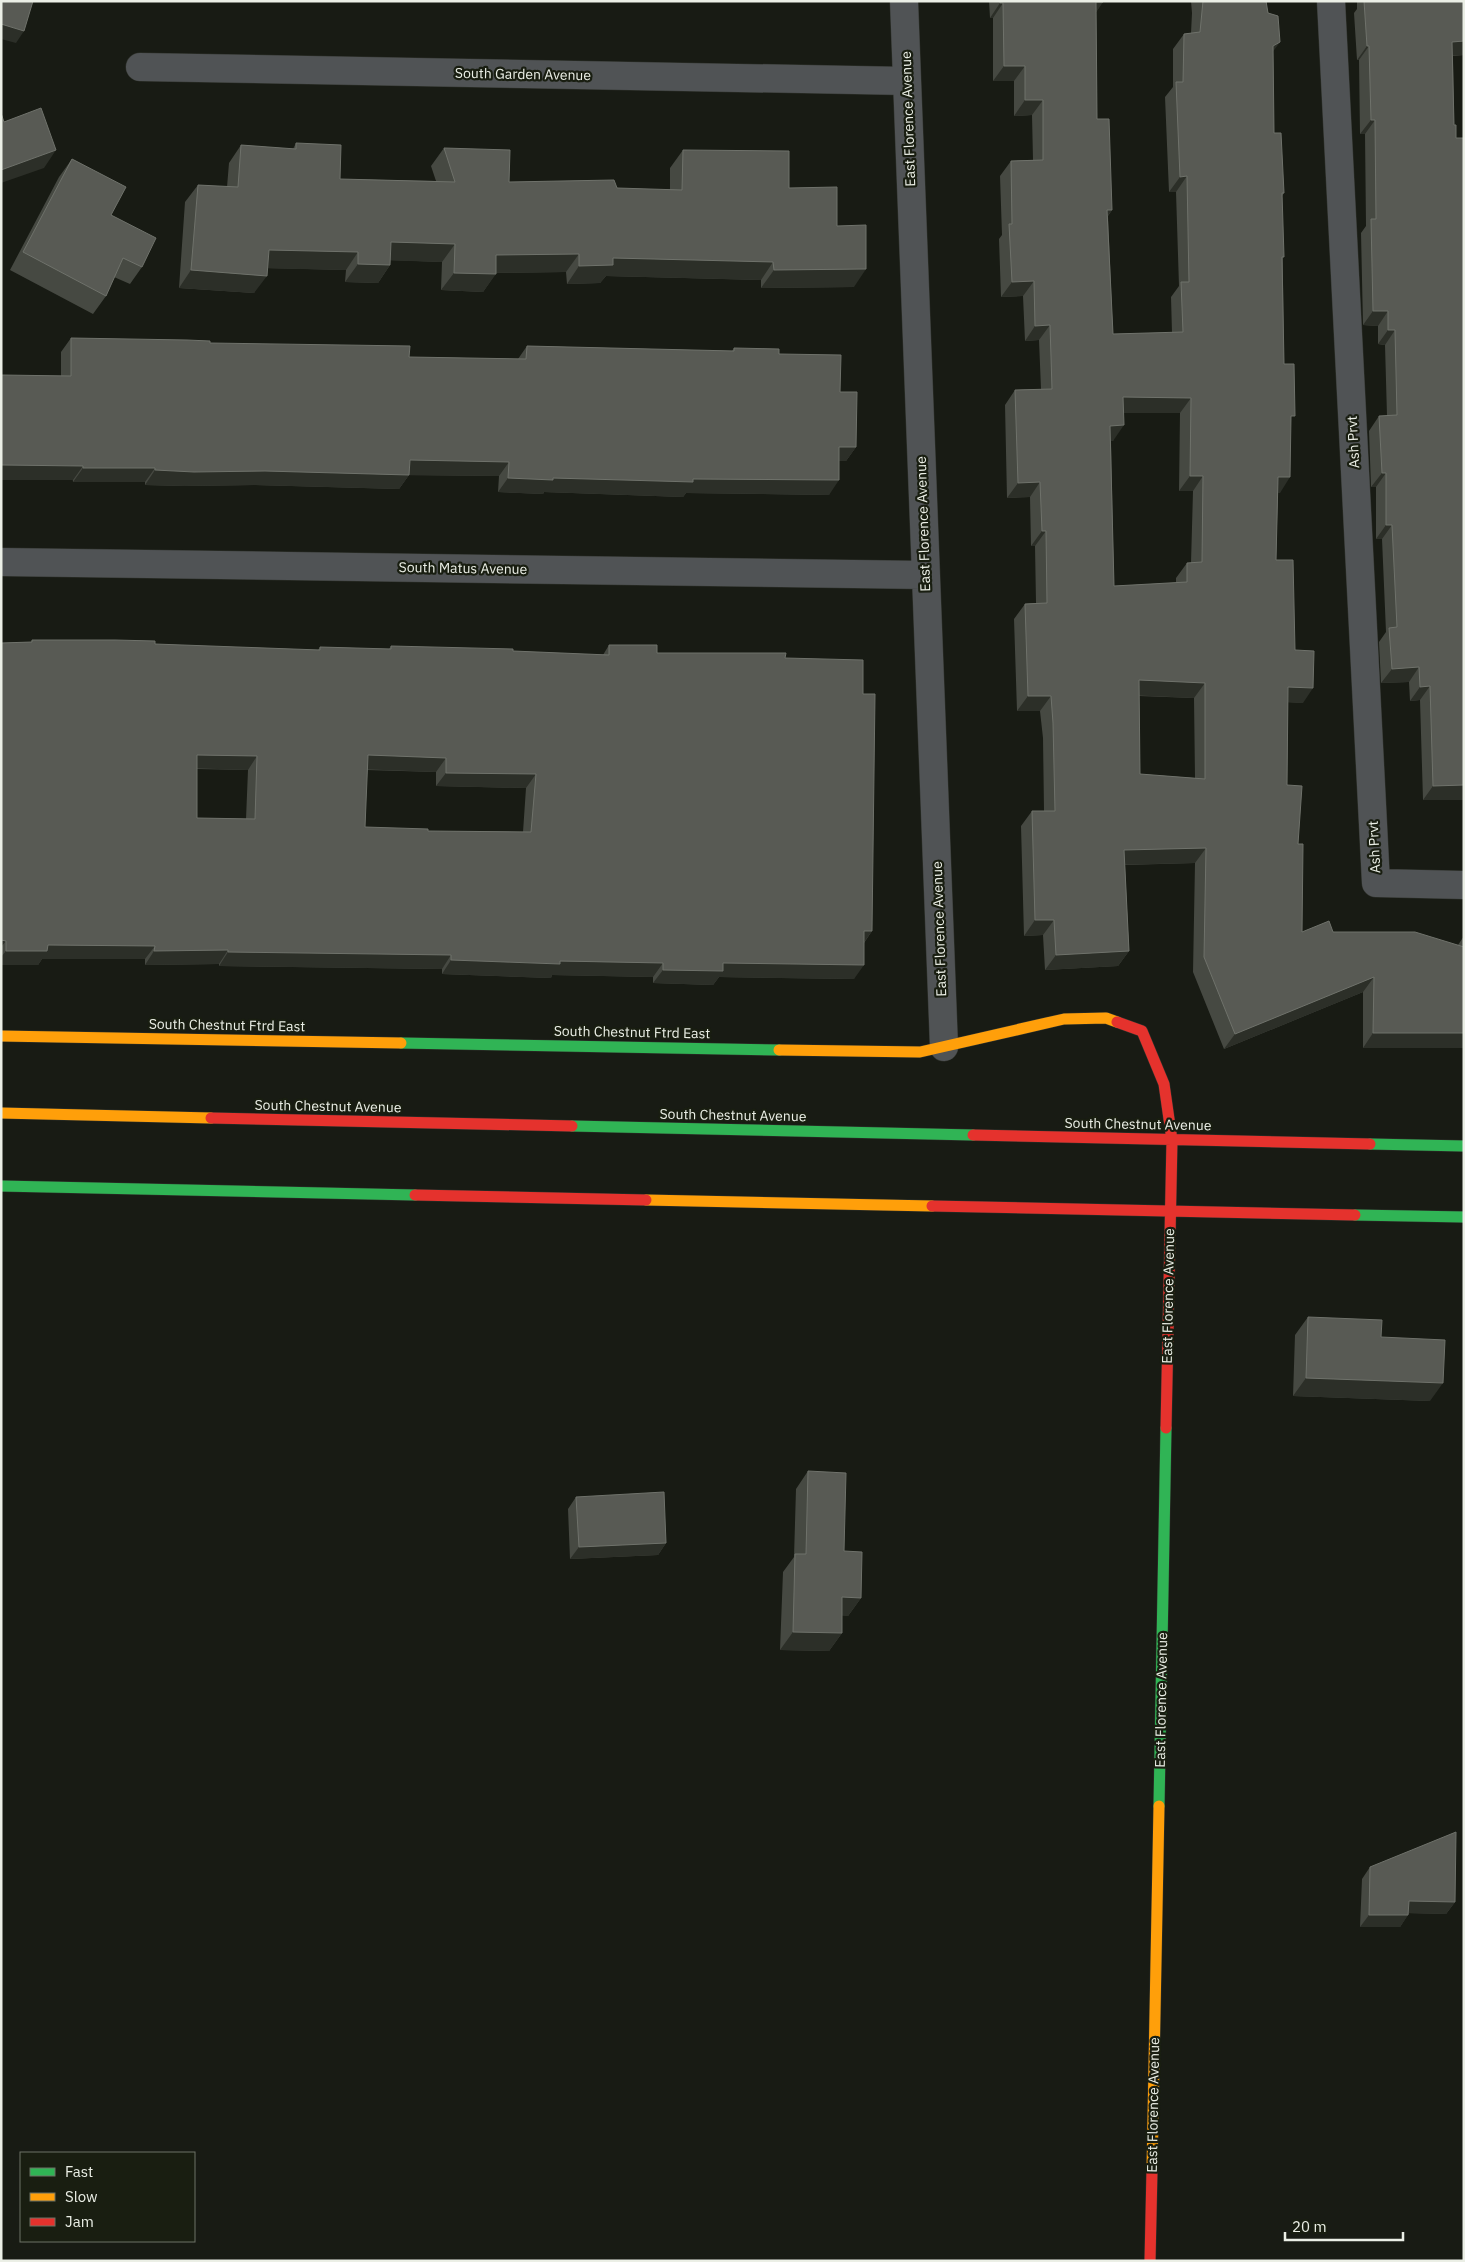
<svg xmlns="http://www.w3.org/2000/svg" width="1465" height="2262" font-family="'IBM Plex Sans',sans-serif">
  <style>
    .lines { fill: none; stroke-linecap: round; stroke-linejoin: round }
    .street-casing { stroke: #31342e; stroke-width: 29 }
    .fast-casing { stroke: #31342e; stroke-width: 12 }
    .slow-casing { stroke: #31342e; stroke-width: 12 }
    .jam-casing { stroke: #31342e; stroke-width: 12 }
    .street { stroke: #505355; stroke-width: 28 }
    .fast { stroke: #30b455; stroke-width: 11 }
    .slow { stroke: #ff9f0a; stroke-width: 11 }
    .jam { stroke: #e5322d; stroke-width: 11 }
    .wall { fill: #464942; fill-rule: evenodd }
    .shaded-wall { fill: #2c2f28 }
    .building { fill: #585a54; stroke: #6f726b; fill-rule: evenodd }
    .labels { text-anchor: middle; stroke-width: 4.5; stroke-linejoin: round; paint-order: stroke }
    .street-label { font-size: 14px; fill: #ebefe6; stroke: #191e11 }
  </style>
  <rect width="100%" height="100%" fill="#181b14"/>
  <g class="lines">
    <!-- street casing -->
    <g class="street-casing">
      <path id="street" d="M 904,1 L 944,1047
        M 1331,1 L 1376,883 L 1464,885
        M 140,67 L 907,81
        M 1,562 L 925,575"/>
    </g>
    <!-- fast casing -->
    <g class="fast-casing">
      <path id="fast" d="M 401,1043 L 779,1050
        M 572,1126 L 973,1135
        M 1370,1144 L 1464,1146
        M 1,1186 L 415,1195
        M 1355,1215 L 1464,1217
        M 1159,1806 L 1166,1428"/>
    </g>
    <!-- slow casing -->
    <g class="slow-casing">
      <path id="slow" d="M 1,1036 L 401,1043
        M 779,1050 L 920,1052 L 1064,1019 L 1106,1018 L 1117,1022
        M 1,1113 L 211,1118
        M 646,1200 L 932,1206
        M 1152,2170 L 1159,1806"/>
    </g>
    <!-- jam casing -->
    <g class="jam-casing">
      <path id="jam" d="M 1117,1022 L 1142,1031 L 1164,1084 L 1172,1140 L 1166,1428
        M 211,1118 L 572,1126
        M 973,1135 L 1370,1144
        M 415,1195 L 646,1200
        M 932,1206 L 1355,1215
        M 1150,2261 L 1152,2170"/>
    </g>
    <!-- street -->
    <use href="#street" class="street"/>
    <!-- fast -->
    <use href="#fast" class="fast"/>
    <!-- slow -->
    <use href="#slow" class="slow"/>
    <!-- jam -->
    <use href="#jam" class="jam"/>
  </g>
  <!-- wall -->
  <path class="wall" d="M 989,1 L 1103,1 L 1096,12 L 1097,119 L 1112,210 L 1108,216 L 1113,334 L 1172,333 L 1171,297 L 1179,286 L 1176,192 L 1169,192 L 1165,97 L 1173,87 L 1173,49 L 1184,34 L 1191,33 L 1192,13 L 1191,1 L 1266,1 L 1273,52 L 1274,133 L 1284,193 L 1282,196 L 1284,364 L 1291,421 L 1280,493 L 1278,492 L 1276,560 L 1295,650 L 1303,703 L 1288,702 L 1287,785 L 1298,844 L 1302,932 L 1333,932 L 1458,945 L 1464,936 L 1464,1048 L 1363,1048 L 1363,992 L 1224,1049 L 1193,972 L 1195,863 L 1125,865 L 1129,951 L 1118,966 L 1045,970 L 1043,935 L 1024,936 L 1021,826 L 1032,811 L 1044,811 L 1043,738 L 1040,711 L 1017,711 L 1014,619 L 1025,604 L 1036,603 L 1035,546 L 1031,546 L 1030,497 L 1007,498 L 1005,405 L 1015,390 L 1041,389 L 1039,340 L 1025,341 L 1023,296 L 1001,297 L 999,239 L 1002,235 L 1000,176 L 1011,161 L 1033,160 L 1032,115 L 1014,116 L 1014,81 L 993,81 L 993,18 L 990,18 ZM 1123,413 L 1180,413 L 1179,491 L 1193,491 L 1191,563 L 1187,563 L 1176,578 L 1176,583 L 1114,586 L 1111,441 L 1113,441 ZM 1139,696 L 1194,698 L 1195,778 L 1140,774 Z
    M 1357,1 L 1464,1 L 1464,55 L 1453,56 L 1464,800 L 1423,800 L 1420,700 L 1410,701 L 1409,682 L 1381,683 L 1379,642 L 1386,632 L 1382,539 L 1376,539 L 1376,487 L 1371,487 L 1369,431 L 1379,416 L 1387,416 L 1385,345 L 1378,344 L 1378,326 L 1363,325 L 1361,233 L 1366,226 L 1365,134 L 1360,134 L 1359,60 L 1357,60 L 1354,13 L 1357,9 Z
    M 296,143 L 340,179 L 436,181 L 431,166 L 444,148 L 509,182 L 617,188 L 670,190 L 670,168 L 683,150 L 789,188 L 837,226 L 854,287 L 761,288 L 761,280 L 606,276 L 600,283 L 567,284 L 566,272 L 496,273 L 483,292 L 441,290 L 442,262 L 390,260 L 390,265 L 378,283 L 345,282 L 346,270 L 267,268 L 254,293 L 179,288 L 185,202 L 198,185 L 227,187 L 229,163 L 241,145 L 293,149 Z
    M 72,159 L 142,267 L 130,284 L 114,277 L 106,296 L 93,314 L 10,270 L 59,177 Z
    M 71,338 L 210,343 L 409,357 L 518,359 L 527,346 L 732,351 L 734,348 L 779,354 L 840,392 L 856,447 L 846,461 L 839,461 L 829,495 L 686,493 L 683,497 L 544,492 L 543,494 L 498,492 L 499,476 L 409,475 L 399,489 L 255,485 L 184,486 L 145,485 L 145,482 L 73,482 L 61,375 L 61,352 Z
    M 32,640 L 318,650 L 320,647 L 389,649 L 391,646 L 603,655 L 609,645 L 657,653 L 785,658 L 863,694 L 872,931 L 864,943 L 854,979 L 719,977 L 713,985 L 653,983 L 653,977 L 552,975 L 551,978 L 442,974 L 442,969 L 219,966 L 219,964 L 145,965 L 145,959 L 42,959 L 38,965 L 1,965 L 1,643 L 31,642 ZM 197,769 L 248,770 L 246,819 L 197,818 ZM 367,770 L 436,772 L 436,786 L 526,788 L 523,832 L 428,831 L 365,827 Z
    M 1308,1317 L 1430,1401 L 1293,1396 L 1295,1335 Z
    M 808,1471 L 844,1551 L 861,1598 L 848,1616 L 842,1615 L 842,1633 L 829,1651 L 780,1650 L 783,1572 L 794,1557 L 796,1489 Z
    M 576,1497 L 666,1543 L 658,1555 L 570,1559 L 568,1509 Z
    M 1370,1867 L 1455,1902 L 1446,1914 L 1409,1913 L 1400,1927 L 1360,1927 L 1362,1879 Z"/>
  <!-- shaded-wall -->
  <path class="shaded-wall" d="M 1096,2 L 1103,2 L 1093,17 Z
    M 1000,3 L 1003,3 L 993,18 L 990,18 Z
    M 1,24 L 24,31 L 16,43 L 1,39 Z
    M 1464,41 L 1464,55 L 1442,56 L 1452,42 Z
    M 1280,42 L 1269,57 L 1273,46 Z
    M 1367,46 L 1369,46 L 1359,60 L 1357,60 Z
    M 1004,66 L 1025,66 L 1014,81 L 993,81 Z
    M 1025,100 L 1043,100 L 1032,115 L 1014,116 Z
    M 1371,120 L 1375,120 L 1365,134 L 1360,134 Z
    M 56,150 L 44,168 L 1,183 L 1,170 Z
    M 1187,176 L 1176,192 L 1169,192 L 1180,177 Z
    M 1107,210 L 1112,210 L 1101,225 Z
    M 391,242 L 455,244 L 442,262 L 378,260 Z
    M 269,250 L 358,252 L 346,270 L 256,268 Z
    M 579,254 L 566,272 L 484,273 L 496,255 Z
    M 613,258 L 773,262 L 761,280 L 606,276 L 600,283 L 567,284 L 579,266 Z
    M 358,264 L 390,265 L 378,283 L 345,282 Z
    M 866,269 L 854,287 L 761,288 L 774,270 Z
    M 191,270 L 267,276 L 254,293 L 179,288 Z
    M 454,273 L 496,274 L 483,292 L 441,290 Z
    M 1034,281 L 1023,296 L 1001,297 L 1012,282 Z
    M 1373,311 L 1388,311 L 1378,326 L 1363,325 Z
    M 1050,325 L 1039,340 L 1025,341 L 1035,326 Z
    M 1388,330 L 1395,330 L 1385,345 L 1378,344 Z
    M 1123,397 L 1191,398 L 1180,413 L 1112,413 Z
    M 1124,425 L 1113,441 L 1100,441 L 1110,426 Z
    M 839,447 L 856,447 L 846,461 L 829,461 Z
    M 410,460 L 509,462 L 499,476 L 400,475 Z
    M 1,465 L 83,466 L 73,480 L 1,480 Z
    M 83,468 L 155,468 L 145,482 L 73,482 Z
    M 155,470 L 265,471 L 409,475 L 399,489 L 255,485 L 184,486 L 145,485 Z
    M 1382,473 L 1386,473 L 1376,487 L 1371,487 Z
    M 1190,476 L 1203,476 L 1193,491 L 1179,491 Z
    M 1278,477 L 1290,477 L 1280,493 L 1267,492 Z
    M 508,478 L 693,479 L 839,480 L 829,495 L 686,493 L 683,497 L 544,492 L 543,494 L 498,492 Z
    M 1040,482 L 1030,497 L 1007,498 L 1018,483 Z
    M 1386,525 L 1392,525 L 1382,539 L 1376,539 Z
    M 1042,531 L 1046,531 L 1035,546 L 1031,546 Z
    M 1419,667 L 1409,682 L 1381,683 L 1392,669 Z
    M 1139,680 L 1205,683 L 1194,698 L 1128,695 Z
    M 1430,686 L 1420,700 L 1410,701 L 1420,687 Z
    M 1288,687 L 1313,688 L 1303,703 L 1277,702 Z
    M 1028,696 L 1051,696 L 1040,711 L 1017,711 Z
    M 197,755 L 257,756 L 248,770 L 187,768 Z
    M 368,755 L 446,758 L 436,772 L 358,769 Z
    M 446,773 L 536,774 L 526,788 L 436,786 Z
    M 1464,785 L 1464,800 L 1423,800 L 1433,786 Z
    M 1206,848 L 1195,863 L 1113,865 L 1124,850 Z
    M 1035,920 L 1054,920 L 1043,935 L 1024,936 Z
    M 864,931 L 872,931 L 862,945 Z
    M 1,940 L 6,941 L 1,947 Z
    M 48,945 L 155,946 L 145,959 L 42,959 L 38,965 L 1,965 L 1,957 L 6,951 Z
    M 228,950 L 219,964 L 145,965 L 154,951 Z
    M 1129,951 L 1118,966 L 1045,970 L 1056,955 Z
    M 228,952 L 451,955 L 442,969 L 219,966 Z
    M 451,960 L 663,963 L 653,977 L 552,975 L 551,978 L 442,974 Z
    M 723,963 L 864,965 L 854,979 L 719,977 L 713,985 L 653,983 L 663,970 Z
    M 1374,977 L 1363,992 L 1224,1049 L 1235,1034 Z
    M 1373,1033 L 1464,1033 L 1464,1048 L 1363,1048 Z
    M 1306,1378 L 1443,1383 L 1430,1401 L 1293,1396 Z
    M 666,1543 L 658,1555 L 570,1559 L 579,1547 Z
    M 842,1597 L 861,1598 L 848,1616 L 830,1615 Z
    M 793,1632 L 842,1633 L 829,1651 L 780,1650 Z
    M 1409,1901 L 1455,1902 L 1446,1914 L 1401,1913 Z
    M 1369,1915 L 1408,1915 L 1400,1927 L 1360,1927 Z"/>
  <!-- building -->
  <path class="building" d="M 1,1 L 33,1 L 24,31 L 1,24 Z
    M 1000,1 L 1103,1 L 1103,2 L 1096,2 L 1097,119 L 1109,119 L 1112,210 L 1107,210 L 1113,334 L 1183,332 L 1181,282 L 1189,282 L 1187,176 L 1180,177 L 1176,82 L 1183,82 L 1184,34 L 1200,32 L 1203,1 L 1266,1 L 1268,13 L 1278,16 L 1280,42 L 1273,46 L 1274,133 L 1281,133 L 1284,193 L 1282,193 L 1284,257 L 1282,257 L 1284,364 L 1294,364 L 1295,416 L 1291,416 L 1290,477 L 1278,477 L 1276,560 L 1293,560 L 1295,650 L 1314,651 L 1313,688 L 1288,687 L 1287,785 L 1302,786 L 1298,844 L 1303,844 L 1302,932 L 1329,921 L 1333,932 L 1415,932 L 1464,947 L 1464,946 L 1464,1033 L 1373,1033 L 1374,977 L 1235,1034 L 1204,957 L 1206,848 L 1124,850 L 1129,951 L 1056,955 L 1054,920 L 1035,920 L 1032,811 L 1055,811 L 1053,723 L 1051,696 L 1028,696 L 1025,604 L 1047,603 L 1046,531 L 1042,531 L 1040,482 L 1018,483 L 1015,390 L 1052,389 L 1050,325 L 1035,326 L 1034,281 L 1012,282 L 1009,224 L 1012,224 L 1011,161 L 1043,160 L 1043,100 L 1025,100 L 1025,66 L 1004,66 L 1003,3 L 1000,3 ZM 1123,397 L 1191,398 L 1190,476 L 1203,476 L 1202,562 L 1187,563 L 1187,582 L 1114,586 L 1110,426 L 1124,425 ZM 1139,680 L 1205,683 L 1205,779 L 1140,774 Z
    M 1364,1 L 1464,1 L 1464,41 L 1452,42 L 1454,125 L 1456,125 L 1456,138 L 1464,138 L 1464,785 L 1433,786 L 1430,686 L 1420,687 L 1419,667 L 1392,669 L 1389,628 L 1397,627 L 1392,525 L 1386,525 L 1386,473 L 1382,473 L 1379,416 L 1397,415 L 1395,330 L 1388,330 L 1388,311 L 1373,311 L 1371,219 L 1376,219 L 1375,120 L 1371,120 L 1369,46 L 1367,46 Z
    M 41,108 L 56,150 L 1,170 L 1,113 L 4,122 Z
    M 296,143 L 341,145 L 340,179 L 455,182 L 444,148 L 510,150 L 509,182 L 614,180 L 617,188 L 682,190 L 683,150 L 789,151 L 789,188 L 837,187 L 837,226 L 866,225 L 866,269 L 774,270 L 773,262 L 613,258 L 613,265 L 579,266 L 579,254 L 496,255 L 496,274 L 454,273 L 455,244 L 391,242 L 390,265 L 358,264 L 358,252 L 269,250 L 267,276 L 191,270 L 198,185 L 238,187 L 241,145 L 296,149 Z
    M 72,159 L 126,187 L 111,215 L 156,238 L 142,267 L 123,258 L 106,296 L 23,252 Z
    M 71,338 L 187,340 L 210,341 L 210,343 L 410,346 L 409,357 L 526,359 L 527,346 L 734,351 L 734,348 L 779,349 L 779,354 L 841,355 L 840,392 L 857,392 L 856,447 L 839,447 L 839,480 L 693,479 L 693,482 L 553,478 L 553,480 L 508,478 L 509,462 L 410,460 L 409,475 L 265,471 L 194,472 L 155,470 L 155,468 L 83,468 L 83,466 L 1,465 L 1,375 L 71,376 Z
    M 32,640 L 115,640 L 155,641 L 155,644 L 320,650 L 320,647 L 391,649 L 391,646 L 513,649 L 513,651 L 609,655 L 609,645 L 657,645 L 657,653 L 786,653 L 785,658 L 863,660 L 863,694 L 875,694 L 872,931 L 864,931 L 864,965 L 723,963 L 723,971 L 663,970 L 663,963 L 560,961 L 560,964 L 451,960 L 451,955 L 228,952 L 228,950 L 154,951 L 155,946 L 48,945 L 47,951 L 6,951 L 6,941 L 1,940 L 1,643 L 32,642 ZM 197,755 L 257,756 L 255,819 L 197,818 ZM 368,755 L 446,758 L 446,773 L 536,774 L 531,832 L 428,831 L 428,829 L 365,827 Z
    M 1308,1317 L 1382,1320 L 1381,1337 L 1445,1340 L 1443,1383 L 1306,1378 Z
    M 808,1471 L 846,1473 L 844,1551 L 862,1552 L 861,1598 L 842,1597 L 842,1633 L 793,1632 L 795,1554 L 806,1554 Z
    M 664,1492 L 666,1543 L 579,1547 L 576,1497 Z
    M 1456,1832 L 1455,1902 L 1409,1901 L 1408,1915 L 1369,1915 L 1370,1867 Z"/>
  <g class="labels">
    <!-- street labels -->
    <g class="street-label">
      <text transform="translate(523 74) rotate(1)" y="5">South Garden Avenue</text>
      <text transform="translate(908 119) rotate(-92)" y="5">East Florence Avenue</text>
      <text transform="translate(1353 442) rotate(-93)" y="5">Ash Prvt</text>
      <text transform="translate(923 524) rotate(-92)" y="5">East Florence Avenue</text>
      <text transform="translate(463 568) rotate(1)" y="5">South Matus Avenue</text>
      <text transform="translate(1374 847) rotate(-93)" y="5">Ash Prvt</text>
      <text transform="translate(939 929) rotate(-92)" y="5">East Florence Avenue</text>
      <text transform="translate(227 1025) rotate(1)" y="5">South Chestnut Ftrd East</text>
      <text transform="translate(632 1032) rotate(1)" y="5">South Chestnut Ftrd East</text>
      <text transform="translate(328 1106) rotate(1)" y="5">South Chestnut Avenue</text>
      <text transform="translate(733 1115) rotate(1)" y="5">South Chestnut Avenue</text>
      <text transform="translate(1138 1124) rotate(1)" y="5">South Chestnut Avenue</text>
      <text transform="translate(1168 1296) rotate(-89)" y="5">East Florence Avenue</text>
      <text transform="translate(1161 1700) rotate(-89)" y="5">East Florence Avenue</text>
      <text transform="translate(1153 2105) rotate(-89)" y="5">East Florence Avenue</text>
    </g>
  </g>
  <!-- border -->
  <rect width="1465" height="2262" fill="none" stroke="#ebefe6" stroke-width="5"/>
  <!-- legend -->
  <rect x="20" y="2152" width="175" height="90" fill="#191e11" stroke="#6d7266"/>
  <rect x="30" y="2168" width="25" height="8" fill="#30b455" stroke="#6d7266"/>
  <text x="65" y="2177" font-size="15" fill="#ebefe6">Fast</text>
  <rect x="30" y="2193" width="25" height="8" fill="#ff9f0a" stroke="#6d7266"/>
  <text x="65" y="2202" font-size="15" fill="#ebefe6">Slow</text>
  <rect x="30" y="2218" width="25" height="8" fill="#e5322d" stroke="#6d7266"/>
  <text x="65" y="2227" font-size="15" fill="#ebefe6">Jam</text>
  <!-- scale -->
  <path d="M1285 2232v8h118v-8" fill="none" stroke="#ebefe6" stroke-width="2.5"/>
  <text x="1292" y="2232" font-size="15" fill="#ebefe6" stroke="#191e11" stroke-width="4" paint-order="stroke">20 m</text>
</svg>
